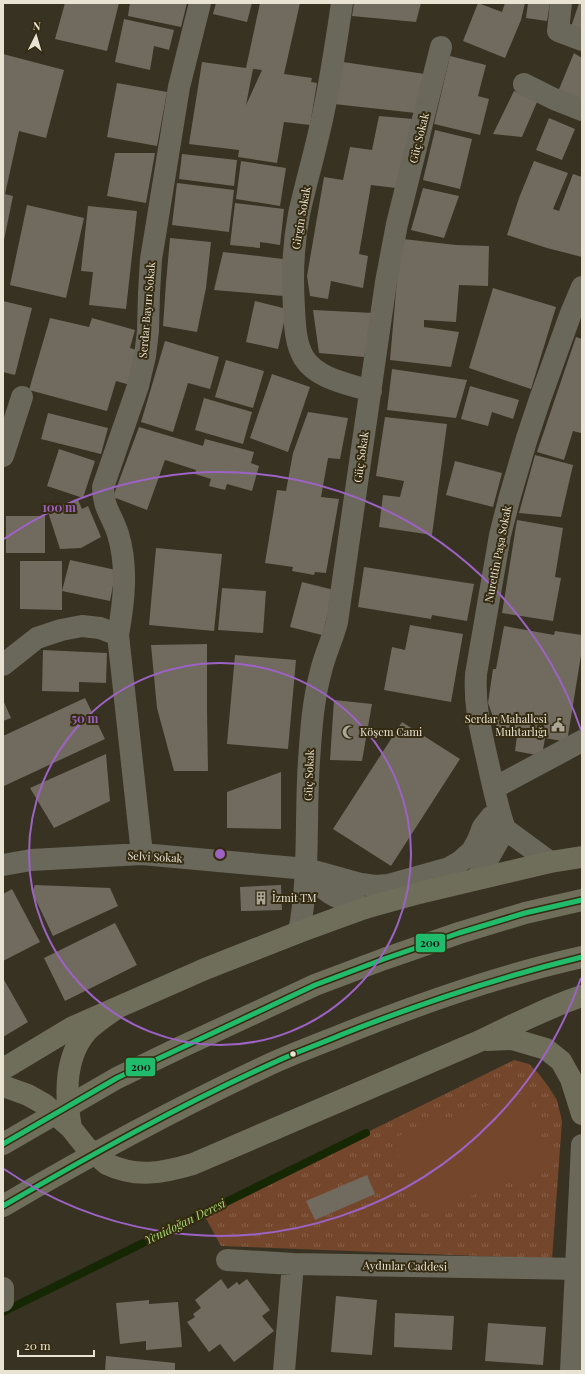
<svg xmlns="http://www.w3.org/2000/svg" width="585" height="1374" font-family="'Playfair Display',serif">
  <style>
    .park { fill: url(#park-tufts) }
    .garden { fill: #74472d }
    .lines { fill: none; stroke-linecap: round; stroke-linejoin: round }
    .stream { stroke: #162703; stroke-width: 8 }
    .building { fill: #716a5e; fill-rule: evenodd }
    .minor { stroke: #69685a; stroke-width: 22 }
    .highway { stroke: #6f6e5a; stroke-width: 22 }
    .highway-bridge { stroke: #6f6e5a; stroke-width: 22 }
    .bus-1-casing { stroke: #352b11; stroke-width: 8 }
    .bus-1 { stroke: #20bc6c; stroke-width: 5 }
    .ring { fill: none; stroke: #9c63c5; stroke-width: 2 }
    .bus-dot { fill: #e9e3d4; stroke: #352b11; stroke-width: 1.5 }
    .labels { text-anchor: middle; stroke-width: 4; stroke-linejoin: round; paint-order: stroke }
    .street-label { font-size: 11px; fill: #e9e3d4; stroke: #352b11 }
    .poi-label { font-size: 11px; fill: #e9e3d4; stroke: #352b11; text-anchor: start }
    .water-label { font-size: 12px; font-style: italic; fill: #a4da6f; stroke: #352b11 }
    .centre { fill: #9c63c5; stroke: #352b11; stroke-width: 2 }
    .ring-label { font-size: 12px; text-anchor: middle; font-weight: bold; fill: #9c63c5; stroke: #352b11; stroke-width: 4; stroke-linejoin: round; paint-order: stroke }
    .line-badge { stroke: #352b11; stroke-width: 1.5 }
    .pale-badge-label { font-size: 11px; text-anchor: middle; font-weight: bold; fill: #111 }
  </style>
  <defs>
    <pattern id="park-tufts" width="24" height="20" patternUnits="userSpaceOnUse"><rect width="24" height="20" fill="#74472d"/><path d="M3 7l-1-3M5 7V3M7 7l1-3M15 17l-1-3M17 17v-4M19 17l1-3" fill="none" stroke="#88614b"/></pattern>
  </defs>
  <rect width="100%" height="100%" fill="#383223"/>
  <!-- park -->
  <path class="park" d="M 514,1060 L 529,1064 L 539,1074 L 548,1086 L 557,1100 L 562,1121 L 552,1259 L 221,1246 L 203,1213 Z"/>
  <!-- garden -->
  <path class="garden" d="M 527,1092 L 553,1168 L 419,1214 L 392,1138 Z"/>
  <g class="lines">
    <!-- stream -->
    <path class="stream" d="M 3,1312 L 366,1133"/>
  </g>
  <!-- building -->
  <path class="building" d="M 65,3 L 119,3 L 107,51 L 55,39 Z
    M 130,3 L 187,3 L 181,27 L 128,16 Z
    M 216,3 L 252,3 L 247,22 L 213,14 Z
    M 260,3 L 300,3 L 284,74 L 312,78 L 311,82 L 317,83 L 310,125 L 284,122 L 277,163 L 238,157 L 239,150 L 189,144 L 202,62 L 246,68 ZM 253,69 L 262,70 L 246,105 Z
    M 354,3 L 421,3 L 416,22 L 352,16 Z
    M 478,3 L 502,12 L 505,3 L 525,3 L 521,20 L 505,58 L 463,41 Z
    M 528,3 L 550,3 L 547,21 L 526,18 Z
    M 579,3 L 582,3 L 582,31 L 571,27 Z
    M 124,19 L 174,30 L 169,50 L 154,46 L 150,70 L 115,62 Z
    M 574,53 L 582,58 L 582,103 L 557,94 Z
    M 3,54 L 64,70 L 46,138 L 19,131 L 5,194 L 13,196 L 4,240 Z
    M 450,56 L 486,65 L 478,96 L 489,99 L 480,135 L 434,124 Z
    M 343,62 L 425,74 L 416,113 L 334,104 Z
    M 117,83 L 167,92 L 157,146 L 107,137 Z
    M 514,91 L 537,102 L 522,137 L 493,134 Z
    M 379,116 L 413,119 L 396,188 L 371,185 L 359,254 L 368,256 L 363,288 L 331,281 L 328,299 L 310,296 L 307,276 L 324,177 L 343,180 L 350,147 L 372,150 Z
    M 549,118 L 575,129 L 562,160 L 536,150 Z
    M 435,130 L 472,139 L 460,189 L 423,180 Z
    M 115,153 L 155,153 L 146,203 L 107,196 Z
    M 182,154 L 237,160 L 234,186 L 179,179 Z
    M 241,161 L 286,168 L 280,206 L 236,199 Z
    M 534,161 L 568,173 L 553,209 L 559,211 L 573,174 L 582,177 L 582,257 L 547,248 L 507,235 L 519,198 Z
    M 177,183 L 234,190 L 229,232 L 172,225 Z
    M 423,188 L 459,196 L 444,238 L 411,230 Z
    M 235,203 L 284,209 L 280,245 L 260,242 L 260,248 L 230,245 Z
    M 27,205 L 84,218 L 66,298 L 10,285 Z
    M 88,206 L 137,211 L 126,309 L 89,305 L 93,272 L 81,271 Z
    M 170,238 L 211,242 L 206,288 L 197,332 L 163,326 L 166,283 Z
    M 403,239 L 456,245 L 489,246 L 488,286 L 459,285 L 456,322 L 424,320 L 424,327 L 459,332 L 451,367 L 390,360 L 397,280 Z
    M 223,252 L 283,259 L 284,296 L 214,290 Z
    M 493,288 L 556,307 L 531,389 L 469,368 Z
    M 3,301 L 32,308 L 15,375 L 3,372 Z
    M 255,301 L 287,309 L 278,349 L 246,342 Z
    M 313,310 L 374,313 L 364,357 L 319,353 Z
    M 50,318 L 89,327 L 92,318 L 135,330 L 130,348 L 140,351 L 130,385 L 116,381 L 107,411 L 29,390 Z
    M 576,337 L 582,339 L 582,431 L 581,433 L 573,431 L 564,460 L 537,452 Z
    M 165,341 L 219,357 L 210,389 L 188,383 L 173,432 L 141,422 Z
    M 226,360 L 264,371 L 253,408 L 215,397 Z
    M 392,369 L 467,380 L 456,418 L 387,410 Z
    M 272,374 L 310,387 L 288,452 L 250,438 Z
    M 470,386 L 519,400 L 513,419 L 492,412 L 488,426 L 461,419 Z
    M 204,398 L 252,412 L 243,444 L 195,430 Z
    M 308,412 L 348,418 L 340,459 L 328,458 L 321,497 L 339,499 L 326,573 L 315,572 L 314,575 L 292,571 L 293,567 L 265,563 L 277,490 L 286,491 L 293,453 Z
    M 48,413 L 108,428 L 101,454 L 41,439 Z
    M 385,417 L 447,424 L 432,535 L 379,527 L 383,495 L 400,497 L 404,481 L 376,476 Z
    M 139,427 L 203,446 L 205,439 L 254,452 L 251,463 L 259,466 L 252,491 L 227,484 L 225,490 L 209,486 L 211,479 L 195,474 L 196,470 L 165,460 L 147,510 L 113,497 Z
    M 59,449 L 95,461 L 83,498 L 47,486 Z
    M 535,455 L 573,465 L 561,517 L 519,513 Z
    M 455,461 L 502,473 L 493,507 L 446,495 Z
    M 78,500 L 82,509 L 88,506 L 101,537 L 81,548 L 60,549 L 48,512 Z
    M 6,516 L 45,516 L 45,553 L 6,553 Z
    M 517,520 L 563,528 L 555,577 L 561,578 L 553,621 L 502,613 Z
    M 156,548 L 222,554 L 214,631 L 149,625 Z
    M 70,560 L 116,570 L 110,601 L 62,591 L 62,610 L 20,609 L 20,561 L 62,561 L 62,591 Z
    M 364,567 L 474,584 L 467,621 L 432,615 L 431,619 L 358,607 Z
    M 302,582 L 334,590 L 322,635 L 290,627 Z
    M 222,588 L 266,591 L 263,633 L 218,630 Z
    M 410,625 L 463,634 L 451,702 L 384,690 L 392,647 L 405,650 Z
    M 504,626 L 554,635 L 555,631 L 582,635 L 582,649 L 567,742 L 545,738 L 542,756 L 515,751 L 517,736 L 499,733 L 488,703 L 493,669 L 496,669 Z
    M 207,644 L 207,710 L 208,771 L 174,771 L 157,708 L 151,645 Z
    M 43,650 L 107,653 L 106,683 L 79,682 L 79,692 L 42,691 Z
    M 235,655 L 296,660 L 288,749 L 227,744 Z
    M 85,698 L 105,739 L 4,786 L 3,736 Z
    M 3,700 L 11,718 L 3,721 Z
    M 334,700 L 372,704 L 362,761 L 330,760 Z
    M 402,722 L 460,759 L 391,866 L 333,829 Z
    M 106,754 L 110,801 L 54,828 L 30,788 Z
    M 281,772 L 281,829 L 227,828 L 227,792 Z
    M 35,885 L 110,888 L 118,906 L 53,936 L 32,892 Z
    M 281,885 L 282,910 L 241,911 L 240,887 Z
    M 12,889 L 40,942 L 3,961 L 3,894 Z
    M 115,923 L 137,965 L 65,1001 L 44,958 Z
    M 3,978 L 28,1022 L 3,1037 Z
    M 367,1175 L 375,1194 L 315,1220 L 306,1201 Z
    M 221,1279 L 228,1289 L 237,1282 L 239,1285 L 247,1279 L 270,1310 L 262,1316 L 274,1331 L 234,1362 L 220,1344 L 209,1352 L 187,1322 L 195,1317 L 193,1314 L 201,1308 L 195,1300 Z
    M 336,1296 L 377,1300 L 372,1355 L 331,1352 Z
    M 149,1300 L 149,1304 L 178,1302 L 182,1347 L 146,1350 L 146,1341 L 120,1344 L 116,1303 Z
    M 395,1313 L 454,1316 L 452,1350 L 394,1347 Z
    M 488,1323 L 546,1327 L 543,1365 L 485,1361 Z
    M 106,1356 L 175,1363 L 175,1371 L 105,1371 Z"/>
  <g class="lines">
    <!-- minor -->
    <path class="minor" d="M 342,3 C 337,37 332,71 325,105 C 318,142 307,178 299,214 C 293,245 292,277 294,308 C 295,325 295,343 304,358 C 317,379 349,384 371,391
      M 561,3 L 558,31 L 582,40
      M 524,84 L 554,99 L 582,110
      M 3,456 L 22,397
      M 118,635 C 124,602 128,567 118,534 C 112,515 103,508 103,487 L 138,386 L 145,356 L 148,331 L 149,293 L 151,259 L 156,229 L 179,87 L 200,3
      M 3,665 L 37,638 L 61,630 L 82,626 L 100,628 L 118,635 L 142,854
      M 494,788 L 582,741
      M 505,829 C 497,807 493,785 488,763 C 481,731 474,707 476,674 L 500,535 L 510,496 L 527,438 L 540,399 L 571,313 L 582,287
      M 505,829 L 550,862
      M 3,865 L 31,860 L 142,854 L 307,869 L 361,884 L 375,886 L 388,885 L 449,868 L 461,861 L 472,851 L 478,840 L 483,827 L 491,817 L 499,812
      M 308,870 C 325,895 337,898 365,908
      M 477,878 L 505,829
      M 299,932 C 310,875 305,818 309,761 C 311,731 313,700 321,671 C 325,654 333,638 337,622 L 386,282 L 397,224 L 441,47
      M 227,1260 L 293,1264 L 582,1269
      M 3,1288 L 3,1301
      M 284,1371 L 293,1264
      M 571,1371 L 582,1145"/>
    <!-- highway -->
    <path class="highway" d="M 487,1040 L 512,1039 L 546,1049 L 561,1061 L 571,1079 L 582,1114
      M 3,1069 L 73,1027 L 205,969 L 299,932 L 365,908 L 419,893 L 550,862 L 582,857
      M 3,1144 L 117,1078 L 179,1048 L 315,985 L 384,959 L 459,933 L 525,913 L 582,900
      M 107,1164 C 136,1178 163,1173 193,1164 L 482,1040 C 515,1024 547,1008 582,996
      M 3,1206 C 88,1156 175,1109 264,1067 C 287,1056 311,1047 334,1038 C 415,1005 497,976 582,957"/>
    <!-- highway-bridge -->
    <path class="highway-bridge" d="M 3,1086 L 28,1095 L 44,1104 L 71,1128 L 86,1147 L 107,1164
      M 71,1128 C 65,1095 64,1057 87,1031 C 95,1023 105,1016 114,1010"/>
    <!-- bus-1 casing -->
    <g class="bus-1-casing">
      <path id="bus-1" d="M 3,1144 L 117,1078 L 315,985 L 384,959 L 459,933 L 525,913 L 582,900
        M 3,1206 C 91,1155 180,1105 273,1063 C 296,1052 320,1044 343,1034 C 421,1003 500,977 582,957"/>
    </g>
    <!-- bus-1 -->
    <use href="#bus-1" class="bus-1"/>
  </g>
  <!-- distance rings -->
  <g class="ring">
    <circle cx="220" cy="854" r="191"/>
    <path d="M581 978A382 382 0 0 1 4 1169M4 539A382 382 0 0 1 581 730"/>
  </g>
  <!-- icons -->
  <defs>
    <g id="civic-bare" transform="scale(1.08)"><path d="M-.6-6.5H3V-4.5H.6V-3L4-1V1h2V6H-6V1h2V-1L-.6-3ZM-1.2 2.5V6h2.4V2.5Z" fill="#aba596" stroke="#352b11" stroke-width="2.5" paint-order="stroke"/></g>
    <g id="mosque-bare" transform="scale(1.08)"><path d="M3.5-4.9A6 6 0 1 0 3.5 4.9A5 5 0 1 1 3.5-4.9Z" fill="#aba596" stroke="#352b11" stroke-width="2.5" paint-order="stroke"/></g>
    <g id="building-bare" transform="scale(1.08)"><path d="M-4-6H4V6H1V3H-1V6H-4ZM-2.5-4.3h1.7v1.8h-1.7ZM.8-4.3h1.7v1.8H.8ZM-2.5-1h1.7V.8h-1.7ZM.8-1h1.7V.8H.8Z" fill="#aba596" stroke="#352b11" stroke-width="2.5" paint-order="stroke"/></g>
  </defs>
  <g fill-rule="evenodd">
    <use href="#civic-bare" x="558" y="725"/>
    <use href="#mosque-bare" x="349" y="732"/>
    <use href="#building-bare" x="261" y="898"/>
  </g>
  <!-- markers -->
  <circle class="bus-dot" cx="293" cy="1054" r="3.5"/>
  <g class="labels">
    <!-- street labels -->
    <g class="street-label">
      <text transform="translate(419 138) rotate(-76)" y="4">Güç Sokak</text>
      <text transform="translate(301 218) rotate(-80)" y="4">Girgin Sokak</text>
      <text transform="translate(147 310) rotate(-85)" y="4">Serdar Bayırı Sokak</text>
      <text transform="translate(361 457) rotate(-82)" y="4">Güç Sokak</text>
      <text transform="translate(498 554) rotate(-79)" y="4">Nurettin Paşa Sokak</text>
      <text transform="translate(309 775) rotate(-88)" y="4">Güç Sokak</text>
      <text transform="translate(155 857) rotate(3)" y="4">Selvi Sokak</text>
      <text transform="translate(405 1266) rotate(1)" y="4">Aydınlar Caddesi</text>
    </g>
    <!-- poi labels -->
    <g class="poi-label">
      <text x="547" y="723" text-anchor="end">Serdar Mahallesi<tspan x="547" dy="13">Muhtarlığı</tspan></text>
      <text x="360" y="736">Köşem Cami</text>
      <text x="272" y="902">İzmit TM</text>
    </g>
    <!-- water labels -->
    <g class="water-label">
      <text transform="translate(185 1222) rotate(-26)" y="4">Yenidoğan Deresi</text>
    </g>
  </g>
  <circle cx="220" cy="854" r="6" class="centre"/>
  <g class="ring-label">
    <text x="59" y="512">100 m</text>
    <text x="85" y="723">50 m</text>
  </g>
  <g class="line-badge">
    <rect x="415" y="933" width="31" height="20" rx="4" fill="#20bc6c"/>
    <rect x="125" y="1057" width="31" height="20" rx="4" fill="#20bc6c"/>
  </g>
  <g class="pale-badge-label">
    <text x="430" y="947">200</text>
    <text x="141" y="1071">200</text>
  </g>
  <!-- border -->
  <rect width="585" height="1374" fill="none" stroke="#e9e3d4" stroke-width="8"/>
  <!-- north arrow -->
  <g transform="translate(36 36) rotate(5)" stroke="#352b11" stroke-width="3" paint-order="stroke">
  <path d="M0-3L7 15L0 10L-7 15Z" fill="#e9e3d4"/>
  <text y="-6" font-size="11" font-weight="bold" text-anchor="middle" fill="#e9e3d4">N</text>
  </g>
  <!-- scale -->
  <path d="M18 1350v6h76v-6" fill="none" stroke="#e9e3d4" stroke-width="2"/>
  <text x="24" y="1350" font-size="12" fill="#e9e3d4" stroke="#352b11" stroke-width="3" paint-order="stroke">20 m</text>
</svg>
